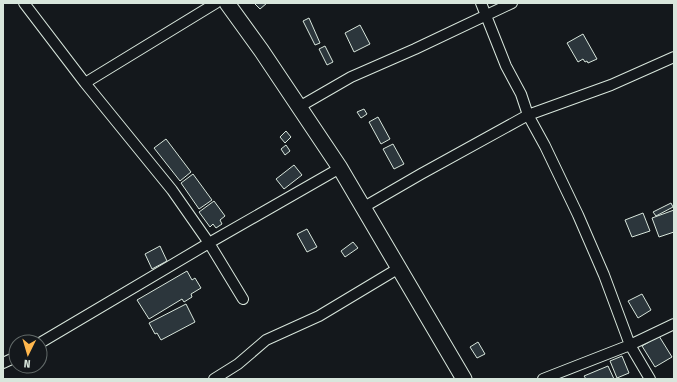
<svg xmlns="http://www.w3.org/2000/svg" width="677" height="382" font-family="'Fira Sans Condensed',sans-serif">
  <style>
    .building { fill: #2c363c; stroke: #d8e6dc }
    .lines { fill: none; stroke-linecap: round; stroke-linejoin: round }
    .street-casing { stroke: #d8e6dc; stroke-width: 12 }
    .secondary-casing { stroke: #d8e6dc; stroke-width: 17 }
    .street { stroke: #14181c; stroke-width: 10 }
    .secondary { stroke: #14181c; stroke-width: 15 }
  </style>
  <rect width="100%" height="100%" fill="#14181c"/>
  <!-- building -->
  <path class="building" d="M 254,3 L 267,3 L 260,9 Z
    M 309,18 L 320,43 L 315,45 L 303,21 Z
    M 360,25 L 370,44 L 354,52 L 345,33 Z
    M 583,34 L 597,59 L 588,63 L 587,61 L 585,62 L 583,59 L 578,62 L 567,43 Z
    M 325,46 L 333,62 L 327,65 L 319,49 Z
    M 364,109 L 367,114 L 361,118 L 357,112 Z
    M 378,117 L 390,139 L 381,144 L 369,122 Z
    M 286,131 L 291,137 L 285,143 L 280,137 Z
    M 166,139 L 191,172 L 180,181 L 154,148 Z
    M 393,144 L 404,164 L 394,169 L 383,149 Z
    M 286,145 L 290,151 L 285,155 L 281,149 Z
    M 294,165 L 302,175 L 284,189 L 276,179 Z
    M 193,174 L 212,200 L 199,209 L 181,183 Z
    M 214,201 L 225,216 L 220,220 L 222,224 L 216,228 L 213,224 L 210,227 L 199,212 Z
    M 671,203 L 673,207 L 656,216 L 653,212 Z
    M 674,210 L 674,232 L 659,237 L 652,218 Z
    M 643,213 L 650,231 L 632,237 L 625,220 Z
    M 307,229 L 317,247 L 307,252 L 297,234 Z
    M 353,242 L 358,248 L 345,257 L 341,251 Z
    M 160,246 L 167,261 L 152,269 L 145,254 Z
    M 187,271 L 192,280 L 195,278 L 201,288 L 191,294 L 192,297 L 184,302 L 182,299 L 149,319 L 137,300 Z
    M 642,294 L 651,310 L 638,318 L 628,301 Z
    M 186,304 L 195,322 L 161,340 L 157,333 L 155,334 L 149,323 Z
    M 659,336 L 672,357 L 655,367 L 642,346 Z
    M 478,342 L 485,354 L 477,358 L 470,347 Z
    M 622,356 L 629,373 L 617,378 L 610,361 Z
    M 608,366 L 614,379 L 586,379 L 584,376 Z"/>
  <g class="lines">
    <!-- street casing -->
    <g class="street-casing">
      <path id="street" d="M 24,3 L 85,83 L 172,190 L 209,243 L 243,299
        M 481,3 L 506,66 L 521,94 L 528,115 L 545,146 L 578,215 L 604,275 L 630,345 L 650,379
        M 85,83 L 216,3
        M 299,107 L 351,77 L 415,49 L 512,3
        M 364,207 L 421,174 L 528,115 L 611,85 L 674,57
        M 40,343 L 209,243 L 340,168
        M 3,363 L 16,357
        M 214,379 L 238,364 L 266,340 L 319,316 L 399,268
        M 543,379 L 630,345 L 674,324"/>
    </g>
    <!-- secondary casing -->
    <g class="secondary-casing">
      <path id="secondary" d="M 227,3 L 261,50 L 340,168 L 464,379"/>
    </g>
    <!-- street -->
    <use href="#street" class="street"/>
    <!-- secondary -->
    <use href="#secondary" class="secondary"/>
  </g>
  <!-- border -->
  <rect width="677" height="382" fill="none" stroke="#d8e6dc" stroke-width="8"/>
  <!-- north arrow -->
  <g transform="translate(28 354) rotate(185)"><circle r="19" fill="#14181c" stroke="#626a69"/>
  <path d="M0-3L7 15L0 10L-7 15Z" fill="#ffb74d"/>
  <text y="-6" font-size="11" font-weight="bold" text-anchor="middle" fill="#d8e6dc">N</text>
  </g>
</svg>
